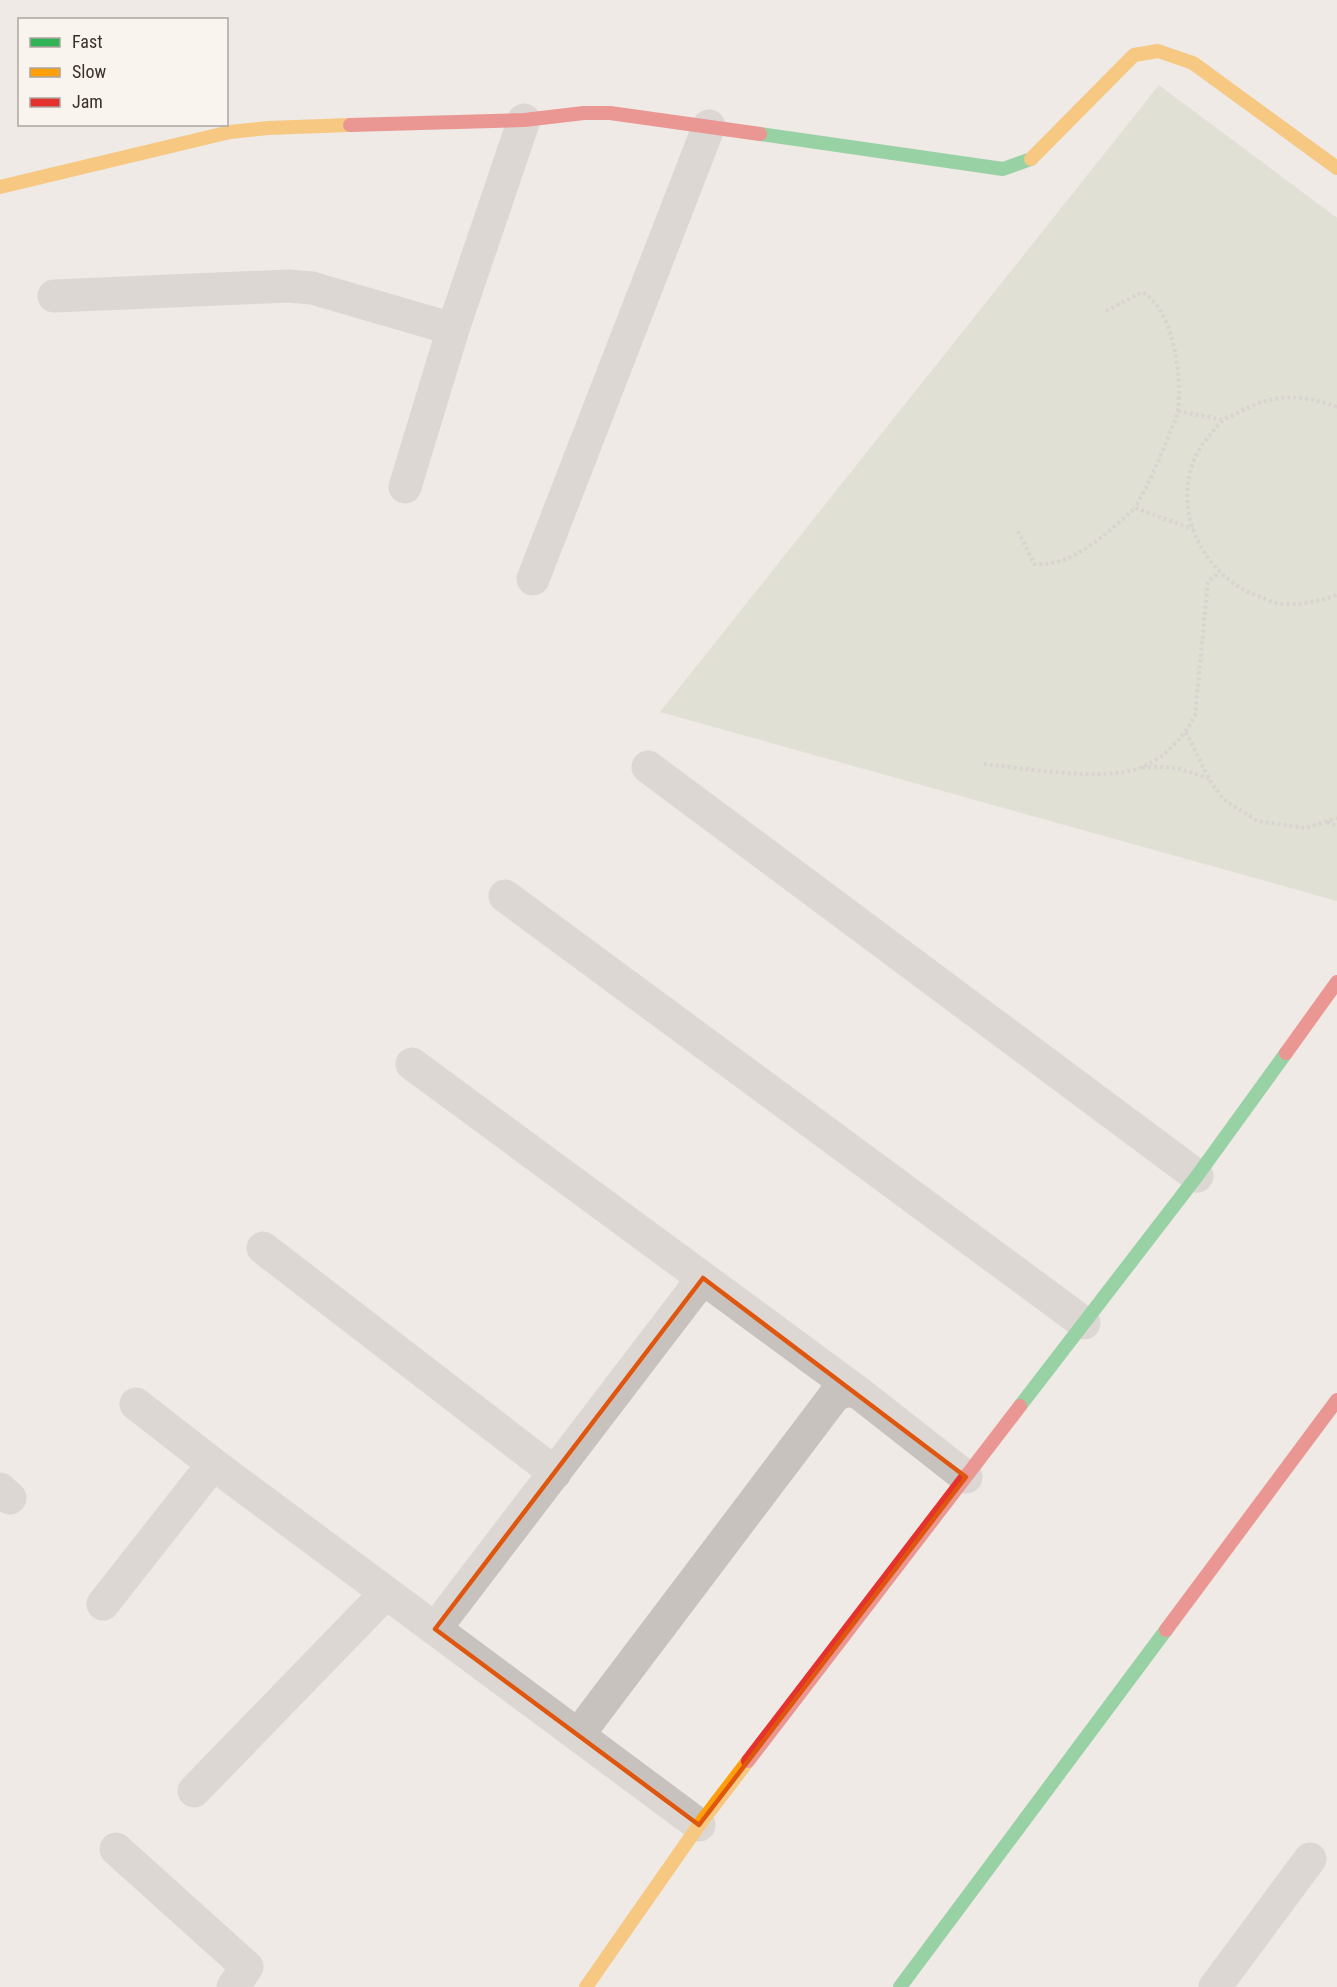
<svg xmlns="http://www.w3.org/2000/svg" width="1337" height="1987" font-family="'Roboto Condensed',sans-serif">
  <style>
    .green { fill: #d1d4c0 }
    .lines { fill: none; stroke-linecap: round; stroke-linejoin: round }
    .path { stroke: #c1bab6; stroke-width: 4; stroke-dasharray: 3 3; stroke-linecap: butt }
    .street { stroke: #c8c2be; stroke-width: 33 }
    .fast { stroke: #30b455; stroke-width: 14 }
    .slow { stroke: #ff9f0a; stroke-width: 14 }
    .jam { stroke: #e5322d; stroke-width: 14 }
    .marked { fill: none; stroke: #df570e; stroke-width: 4.5; stroke-linejoin: round }
  </style>
  <rect width="100%" height="100%" fill="#efeae5"/>
  <!-- green -->
  <path class="green" d="M 1159,85 L 1337,218 L 1337,901 L 660,712 Z"/>
  <g class="lines">
    <!-- path -->
    <path class="path" d="M 1106,311 L 1142,292 C 1174,309 1182,377 1178,410 C 1177,418 1173,425 1170,432 C 1160,459 1149,483 1135,508
      M 1337,407 C 1300,394 1276,393 1241,411 C 1236,414 1229,416 1225,419 C 1219,423 1214,430 1209,436 C 1163,489 1195,574 1258,596 C 1266,599 1275,604 1284,604 C 1302,605 1320,601 1337,595
      M 1178,411 L 1223,420
      M 1018,531 L 1034,564 C 1074,567 1107,533 1135,508 L 1193,529
      M 1186,732 L 1209,779 L 1223,799 L 1257,821 L 1305,828 L 1337,818
      M 984,764 C 1023,768 1105,782 1139,768 C 1164,759 1182,739 1195,716 L 1208,581 L 1220,573
      M 1142,768 C 1167,764 1187,770 1209,779
      M 1327,822 L 1337,826"/>
    <!-- street -->
    <path class="street" d="M 54,296 L 288,286 L 312,288 L 453,329
      M 405,487 L 453,329 L 524,120
      M 533,579 L 709,126
      M 648,767 L 1197,1176
      M 505,896 L 1084,1323
      M 412,1064 L 859,1393
      M 263,1248 L 555,1473
      M 136,1404 L 213,1464 L 699,1825
      M 0,1489 L 10,1498
      M 103,1604 L 213,1464
      M 435,1629 L 703,1278
      M 578,1735 L 835,1395 L 848,1390 L 859,1393 L 966,1477
      M 194,1791 L 386,1593
      M 116,1849 L 247,1967 L 233,1987
      M 1215,1987 L 1310,1859"/>
    <!-- fast -->
    <path class="fast" d="M 760,134 L 1003,169 L 1031,159
      M 1020,1406 L 1197,1176 L 1286,1053
      M 900,1987 L 1166,1630"/>
    <!-- slow -->
    <path class="slow" d="M 1031,159 L 1134,55 L 1158,51 L 1193,63 L 1337,168
      M 0,187 L 230,132 L 268,128 L 350,125
      M 586,1987 L 699,1825 L 748,1761"/>
    <!-- jam -->
    <path class="jam" d="M 350,125 L 524,120 L 584,113 L 610,113 L 760,134
      M 1286,1053 L 1337,982
      M 1166,1630 L 1337,1400
      M 748,1761 L 1020,1406"/>
  </g>
  <!-- marked area -->
  <path d="M0 0H1337V1987H0ZM 703,1278 L 966,1477 L 699,1825 L 435,1629 Z" fill="#efeae5" fill-opacity=".55" fill-rule="evenodd"/>
  <path class="marked" d="M 703,1278 L 966,1477 L 699,1825 L 435,1629 Z"/>
  <!-- legend -->
  <rect x="18" y="18" width="210" height="108" fill="#faf4ee" stroke="#ada5a0" stroke-width="1.5"/>
  <rect x="30" y="38" width="30" height="9" fill="#30b455" stroke="#ada5a0" stroke-width="1.5"/>
  <text x="72" y="48" font-size="18" fill="#3a2f2b">Fast</text>
  <rect x="30" y="68" width="30" height="9" fill="#ff9f0a" stroke="#ada5a0" stroke-width="1.5"/>
  <text x="72" y="78" font-size="18" fill="#3a2f2b">Slow</text>
  <rect x="30" y="98" width="30" height="9" fill="#e5322d" stroke="#ada5a0" stroke-width="1.5"/>
  <text x="72" y="108" font-size="18" fill="#3a2f2b">Jam</text>
</svg>
